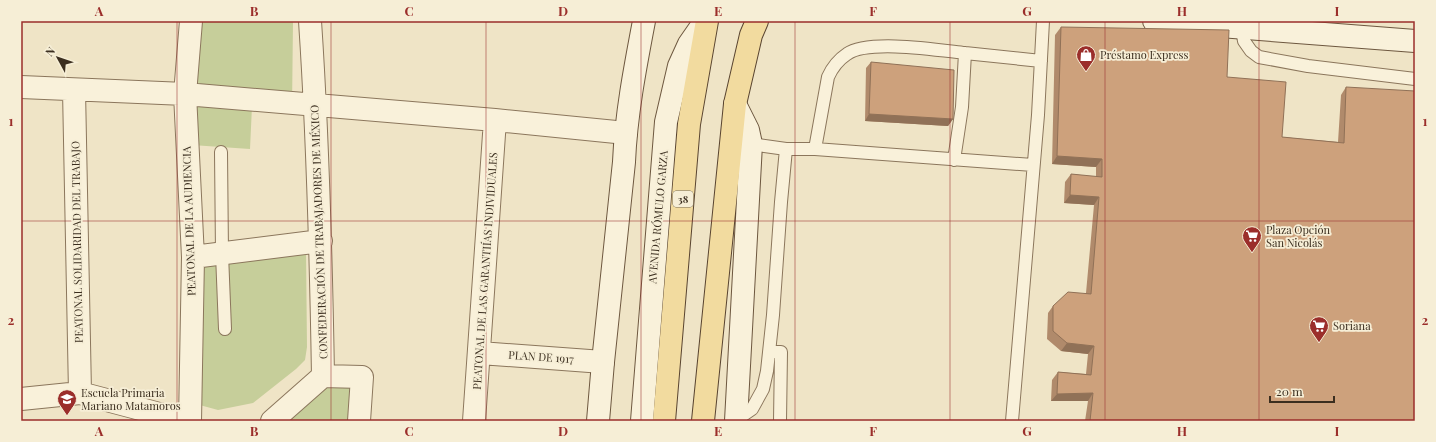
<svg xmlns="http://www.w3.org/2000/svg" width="1436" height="442" font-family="'Playfair Display',serif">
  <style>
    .green { fill: #c6ce9a }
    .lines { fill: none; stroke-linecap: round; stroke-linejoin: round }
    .lane-casing { stroke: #8b765c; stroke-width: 14 }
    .street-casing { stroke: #8b765c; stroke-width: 24 }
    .secondary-casing { stroke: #6d573f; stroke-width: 24 }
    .primary-casing { stroke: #594430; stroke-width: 24 }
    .lane { stroke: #f9f1da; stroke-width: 12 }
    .street { stroke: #f9f1da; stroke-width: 22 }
    .secondary { stroke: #f9f1da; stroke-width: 22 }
    .primary { stroke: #f2db9f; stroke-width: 22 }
    .wall { fill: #b08a6b }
    .shaded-wall { fill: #907157 }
    .building { fill: #cda17c; stroke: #907157 }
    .grid { fill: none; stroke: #9b2e2b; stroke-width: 1; stroke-opacity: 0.55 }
    .labels { text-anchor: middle; stroke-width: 3.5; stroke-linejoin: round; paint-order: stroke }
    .shield { fill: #f6eed6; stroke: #736856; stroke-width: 1 }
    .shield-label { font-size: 10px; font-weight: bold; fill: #3b2e1f }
    .poi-label { font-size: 11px; fill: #3b2e1f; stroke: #f6eed6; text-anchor: start }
    .street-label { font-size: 11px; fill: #3b2e1f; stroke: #f6eed6 }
    .neatline { fill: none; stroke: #9b2e2b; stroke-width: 1.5 }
    .grid-label { font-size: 13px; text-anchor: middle; font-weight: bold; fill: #9b2e2b }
  </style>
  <rect width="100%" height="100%" fill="#efe4c6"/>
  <!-- green -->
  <path class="green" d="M 197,21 L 293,21 L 292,109 L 252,106 L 250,149 L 192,145 Z
    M 306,249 L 307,347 L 305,360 L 296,369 L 253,403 L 218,410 L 196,404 L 197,261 Z
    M 357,382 L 354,421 L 283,421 L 325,383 Z"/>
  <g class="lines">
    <!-- lane casing -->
    <g class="lane-casing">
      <path id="lane" d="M 1241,24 L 1244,41 L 1251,51 L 1259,57 L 1308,66 L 1415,79
        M 965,53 L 1041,61
        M 751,144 L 786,149 L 815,149 L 1033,165
        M 815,149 L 828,77 C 832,68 838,60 847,54 C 868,39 938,50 965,53 L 962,107 L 954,160
        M 221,152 L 222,254 L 225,329
        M 769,352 L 781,352 L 780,421
        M 736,420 L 752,409 L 763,389 L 767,371 L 773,315 L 781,202 L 786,149
        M 1012,421 L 1038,115 L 1043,21"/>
    </g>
    <!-- street casing -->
    <g class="street-casing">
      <path id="street" d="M 21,87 L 185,94 L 495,120 L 626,133
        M 74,90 L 80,393
        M 193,257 L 321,241
        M 480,353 L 603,362
        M 323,376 L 362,377 L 359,421
        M 21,399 L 80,393 L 186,421
        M 190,421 L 193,257 L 185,94 L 191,21
        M 272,421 L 323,376 C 321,257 318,139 310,21
        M 474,421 L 495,120"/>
    </g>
    <!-- secondary casing -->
    <g class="secondary-casing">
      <path id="secondary" d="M 1154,21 L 1415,41
        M 735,104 L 748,130 L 751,144 L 736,421
        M 598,421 L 603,362 L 624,162 C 626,115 635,68 644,21
        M 642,421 L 666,122 L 679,66 L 689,44 L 705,21"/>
    </g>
    <!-- primary casing -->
    <g class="primary-casing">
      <path id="primary" d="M 664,421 L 689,124 L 707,21
        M 703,421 L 735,104 L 751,35 L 757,21"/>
    </g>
    <!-- lane -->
    <use href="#lane" class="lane"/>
    <!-- street -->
    <use href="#street" class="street"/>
    <!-- secondary -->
    <use href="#secondary" class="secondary"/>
    <!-- primary -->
    <use href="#primary" class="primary"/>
  </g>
  <!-- wall -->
  <path class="wall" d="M 1061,27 L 1227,77 L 1282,137 L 1338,142 L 1341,95 L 1346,87 L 1415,421 L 1085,421 L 1088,401 L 1051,401 L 1052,380 L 1058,372 L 1086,374 L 1088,354 L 1061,351 L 1047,339 L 1048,313 L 1053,306 L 1086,293 L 1094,205 L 1064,203 L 1065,182 L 1071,174 L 1096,177 L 1096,167 L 1052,164 L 1055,35 Z
    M 871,62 L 953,119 L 948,126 L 865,121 L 866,68 Z"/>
  <!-- shaded-wall -->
  <path class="shaded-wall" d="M 869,114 L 953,119 L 948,126 L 865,121 Z
    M 1057,156 L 1102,159 L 1096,167 L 1052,164 Z
    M 1070,195 L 1099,197 L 1094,205 L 1064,203 Z
    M 1067,343 L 1094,346 L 1088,354 L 1061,351 Z
    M 1093,393 L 1088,401 L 1051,401 L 1057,394 Z"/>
  <!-- building -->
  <path class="building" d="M 1061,27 L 1229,30 L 1227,77 L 1286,82 L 1282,137 L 1344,143 L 1346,87 L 1415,91 L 1415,421 L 1090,421 L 1093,393 L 1057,394 L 1058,372 L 1091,375 L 1094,346 L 1067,343 L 1053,331 L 1053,306 L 1068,292 L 1091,294 L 1099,197 L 1070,195 L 1071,174 L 1102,177 L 1102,159 L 1057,156 Z
    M 871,62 L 954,70 L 953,119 L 869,114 Z"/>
  <!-- grid -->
  <path class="grid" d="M 177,21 L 177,421M 331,21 L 331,421M 486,21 L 486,421M 641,21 L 641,421M 795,21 L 795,421M 950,21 L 950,421M 1105,21 L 1105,421M 1259,21 L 1259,421M 21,221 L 1415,221"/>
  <!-- icons -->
  <defs>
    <g id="shop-pin" transform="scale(1)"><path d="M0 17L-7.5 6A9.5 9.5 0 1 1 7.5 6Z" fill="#9b2e2b" stroke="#f6eed6"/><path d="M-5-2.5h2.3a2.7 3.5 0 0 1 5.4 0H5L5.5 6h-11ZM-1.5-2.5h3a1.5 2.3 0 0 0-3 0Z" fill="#fff"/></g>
    <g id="supermarket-pin" transform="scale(1)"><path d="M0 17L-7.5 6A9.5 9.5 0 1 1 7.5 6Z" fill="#9b2e2b" stroke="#f6eed6"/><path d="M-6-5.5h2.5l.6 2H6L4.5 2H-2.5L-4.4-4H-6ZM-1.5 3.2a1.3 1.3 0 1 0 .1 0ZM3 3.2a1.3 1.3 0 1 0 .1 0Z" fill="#fff"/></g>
    <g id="school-pin" transform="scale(1)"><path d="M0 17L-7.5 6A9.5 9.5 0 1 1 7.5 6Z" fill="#9b2e2b" stroke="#f6eed6"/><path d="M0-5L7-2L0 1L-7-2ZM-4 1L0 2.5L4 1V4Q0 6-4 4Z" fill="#fff"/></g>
  </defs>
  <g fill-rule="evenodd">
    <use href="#shop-pin" x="1086" y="55"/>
    <use href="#supermarket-pin" x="1252" y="236"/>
    <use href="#supermarket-pin" x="1319" y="326"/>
    <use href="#school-pin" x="67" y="399"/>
  </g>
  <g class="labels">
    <!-- shield labels -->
    <rect class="shield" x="673" y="191" width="20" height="16" rx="3"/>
    <g class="shield-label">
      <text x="683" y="203">38</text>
    </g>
    <!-- poi labels -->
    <g class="poi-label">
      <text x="1100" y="59">Préstamo Express</text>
      <text x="1266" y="234">Plaza Opción<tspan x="1266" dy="13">San Nicolás</tspan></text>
      <text x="1333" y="330">Soriana</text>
      <text x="81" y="397">Escuela Primaria<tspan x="81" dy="13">Mariano Matamoros</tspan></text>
    </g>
    <!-- street labels -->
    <g class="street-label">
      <text transform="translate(658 217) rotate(-85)" y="4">AVENIDA RÓMULO GARZA</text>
      <text transform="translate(189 221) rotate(-92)" y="4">PEATONAL DE LA AUDIENCIA</text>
      <text transform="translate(319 232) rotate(-92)" y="4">CONFEDERACIÓN DE TRABAJADORES DE MÉXICO</text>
      <text transform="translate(77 242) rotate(-91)" y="4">PEATONAL SOLIDARIDAD DEL TRABAJO</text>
      <text transform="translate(485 271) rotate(-86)" y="4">PEATONAL DE LAS GARANTIÍAS INDIVIDUALES</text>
      <text transform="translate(541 357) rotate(4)" y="4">PLAN DE 1917</text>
    </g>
  </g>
  <!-- border -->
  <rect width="1436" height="442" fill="none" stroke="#f6eed6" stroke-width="44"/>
  <!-- north arrow -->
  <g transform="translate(58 58) rotate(310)" stroke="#f6eed6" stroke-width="3" paint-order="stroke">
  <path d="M0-3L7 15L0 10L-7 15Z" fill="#3b2e1f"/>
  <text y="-6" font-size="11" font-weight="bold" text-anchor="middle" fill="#3b2e1f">N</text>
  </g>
  <!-- scale -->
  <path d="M1270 396v6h64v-6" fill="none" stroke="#3b2e1f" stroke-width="2"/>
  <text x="1276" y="396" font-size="12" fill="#3b2e1f" stroke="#f6eed6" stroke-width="3" paint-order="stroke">20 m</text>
  <rect x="22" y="22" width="1392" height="398" class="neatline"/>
  <g class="grid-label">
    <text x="99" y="16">A</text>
    <text x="254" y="16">B</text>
    <text x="409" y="16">C</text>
    <text x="563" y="16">D</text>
    <text x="718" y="16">E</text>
    <text x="873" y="16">F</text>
    <text x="1027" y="16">G</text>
    <text x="1182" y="16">H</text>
    <text x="1337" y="16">I</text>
    <text x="11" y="126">1</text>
    <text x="1425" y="126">1</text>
    <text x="11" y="325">2</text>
    <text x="1425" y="325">2</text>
    <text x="99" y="436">A</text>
    <text x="254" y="436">B</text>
    <text x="409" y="436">C</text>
    <text x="563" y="436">D</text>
    <text x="718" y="436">E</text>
    <text x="873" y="436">F</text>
    <text x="1027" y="436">G</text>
    <text x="1182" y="436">H</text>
    <text x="1337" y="436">I</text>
  </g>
</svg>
